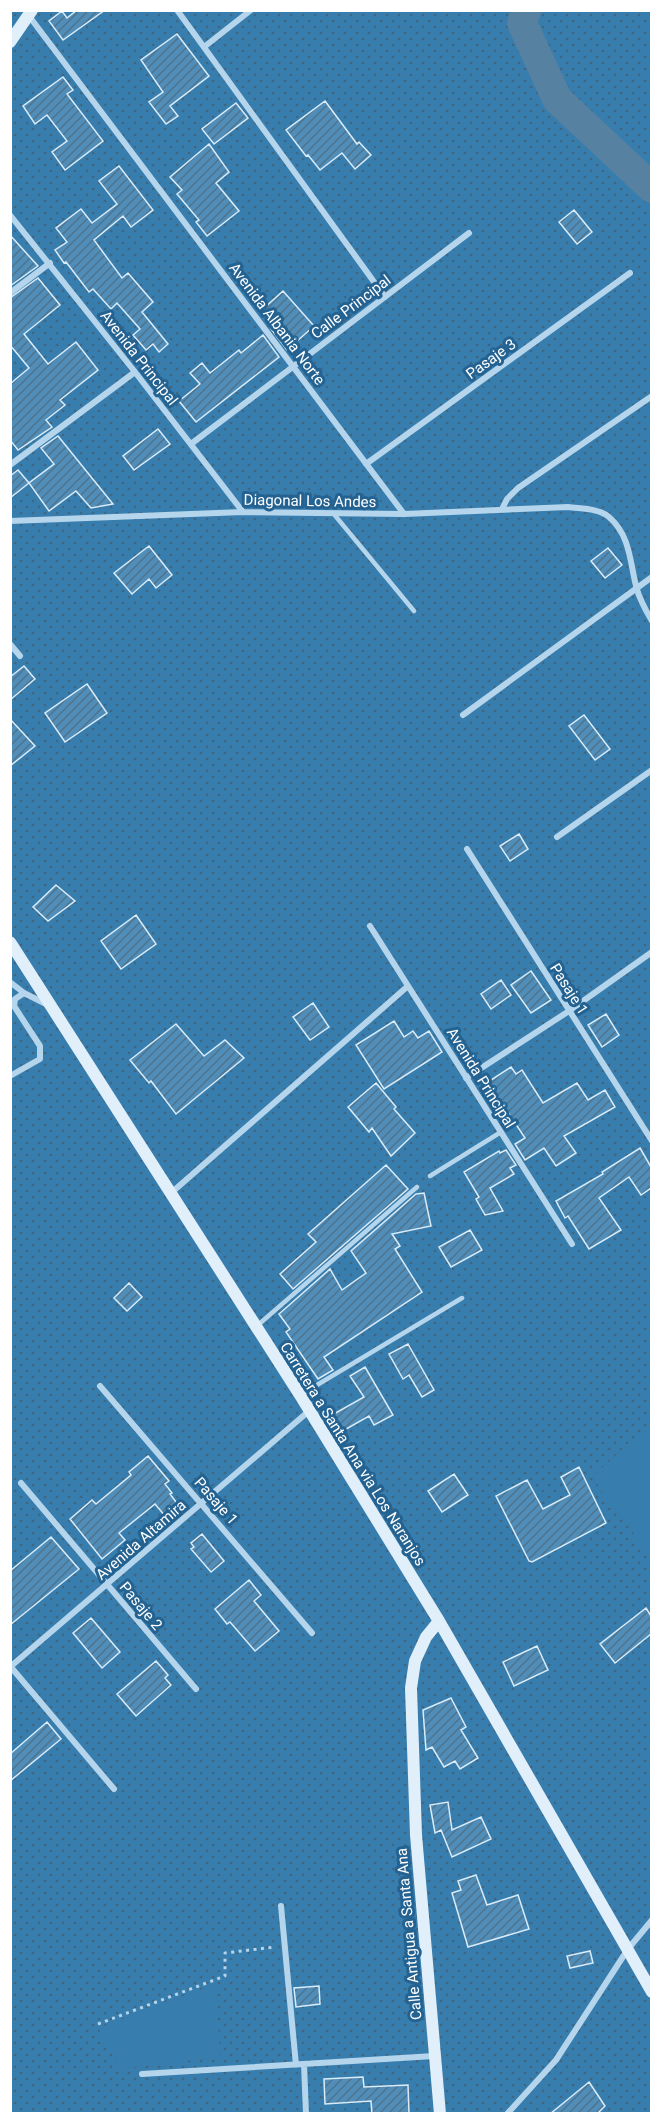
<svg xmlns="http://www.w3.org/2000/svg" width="662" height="2124" font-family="Roboto,sans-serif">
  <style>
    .park { fill: url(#park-dots) }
    .garden { fill: #377dae }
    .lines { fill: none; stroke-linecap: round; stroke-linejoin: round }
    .river { stroke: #5681a0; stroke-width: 30 }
    .building { fill: url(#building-hatch); stroke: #d9ecf9; stroke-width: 1.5 }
    .path { stroke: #b4d5ec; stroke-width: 3; stroke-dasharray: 3 4.5; stroke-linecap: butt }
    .lane { stroke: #b4d5ec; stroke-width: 4.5 }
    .street { stroke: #b4d5ec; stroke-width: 6 }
    .secondary { stroke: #e0effa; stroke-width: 12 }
    .labels { text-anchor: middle; stroke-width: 6; stroke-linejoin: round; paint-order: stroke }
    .street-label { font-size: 15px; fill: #fff; stroke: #236291 }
  </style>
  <defs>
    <pattern id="park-dots" width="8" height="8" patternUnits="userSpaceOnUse" patternTransform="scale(1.5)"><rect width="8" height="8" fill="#377dae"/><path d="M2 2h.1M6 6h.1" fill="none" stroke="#406782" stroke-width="1.8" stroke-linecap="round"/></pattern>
    <pattern id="building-hatch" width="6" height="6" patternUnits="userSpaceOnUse" patternTransform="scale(1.5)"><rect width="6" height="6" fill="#508db8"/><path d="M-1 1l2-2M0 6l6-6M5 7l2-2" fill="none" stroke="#4e738d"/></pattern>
  </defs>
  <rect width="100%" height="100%" fill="#236291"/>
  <!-- park -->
  <path class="park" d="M 11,11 L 651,11 L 651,2113 L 11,2113 Z"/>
  <!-- garden -->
  <path class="garden" d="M 651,1422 L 651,1557 L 592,1477 Z
    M 216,1984 L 220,2057 L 120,2069 L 98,2028 Z"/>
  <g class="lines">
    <!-- river -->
    <path class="river" d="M 526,10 L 522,23 L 557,99 L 652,188"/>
  </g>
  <!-- building -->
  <path class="building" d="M 77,10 L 105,10 L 63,40 L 49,21 L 62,11 L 67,18 Z
    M 177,34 L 209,76 L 170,106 L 178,116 L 166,124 L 149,102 L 163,92 L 141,60 Z
    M 63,77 L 73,90 L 67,94 L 103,141 L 65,170 L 52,152 L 67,141 L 47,115 L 35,124 L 23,106 Z
    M 325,101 L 357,144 L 359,142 L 371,155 L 355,169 L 342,153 L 320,170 L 308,155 L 306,156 L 286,130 Z
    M 236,103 L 248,118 L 214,144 L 202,129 Z
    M 209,144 L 229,172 L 216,183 L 239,211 L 207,236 L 196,222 L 199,220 L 177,194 L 182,190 L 170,177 Z
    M 119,166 L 153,210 L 131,227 L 123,216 L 94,240 L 122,278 L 128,273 L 153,302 L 142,312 L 168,344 L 159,352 L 153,344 L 146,350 L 133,335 L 140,329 L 117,303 L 111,309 L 93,289 L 89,292 L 66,262 L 64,263 L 55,250 L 67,242 L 56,228 L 81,209 L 92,223 L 117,204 L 99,181 Z
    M 574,210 L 592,232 L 577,244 L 559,222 Z
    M 10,235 L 38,266 L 10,286 Z
    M 38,278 L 60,305 L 24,334 L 48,364 L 76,342 L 98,370 L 60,400 L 65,405 L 46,420 L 52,427 L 18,450 L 10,440 L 10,384 L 29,368 L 10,345 L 10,298 Z
    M 283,291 L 314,326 L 287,350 L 271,329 L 276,325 L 262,310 Z
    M 263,335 L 279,357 L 196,422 L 179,401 L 200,384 L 190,373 L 202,363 L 210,373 L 239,350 L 241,353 Z
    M 158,429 L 170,444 L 134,470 L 123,456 Z
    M 58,436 L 113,504 L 91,508 L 76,491 L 49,511 L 29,483 L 54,464 L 41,448 Z
    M 18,470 L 29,483 L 10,498 L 10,476 Z
    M 149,546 L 172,575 L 156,588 L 149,579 L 132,594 L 114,573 Z
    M 608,548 L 622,565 L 605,578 L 591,561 Z
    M 24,666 L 35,679 L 10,700 L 10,677 Z
    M 87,684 L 107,713 L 65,742 L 45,713 Z
    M 584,715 L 610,749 L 595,760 L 569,726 Z
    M 10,719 L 35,746 L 10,766 Z
    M 519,834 L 528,849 L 510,861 L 500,846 Z
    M 56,885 L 75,901 L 48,921 L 33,907 Z
    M 136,915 L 156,944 L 121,969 L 101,941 Z
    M 531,971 L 551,1000 L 531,1013 L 511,985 Z
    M 501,980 L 511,995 L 491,1009 L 481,994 Z
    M 313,1003 L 329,1027 L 310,1040 L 293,1017 Z
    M 606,1014 L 619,1035 L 602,1047 L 588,1025 Z
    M 394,1021 L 404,1037 L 413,1031 L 418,1038 L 429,1031 L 442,1052 L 384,1089 L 356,1045 Z
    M 176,1024 L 204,1056 L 225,1040 L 244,1058 L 176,1114 L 151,1081 L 149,1083 L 130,1060 Z
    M 511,1067 L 516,1074 L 522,1070 L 543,1103 L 577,1083 L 588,1100 L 605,1090 L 615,1107 L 564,1136 L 576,1153 L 556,1166 L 544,1148 L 525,1160 L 515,1144 L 525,1138 L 488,1082 Z
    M 376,1083 L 396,1107 L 394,1109 L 415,1133 L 391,1156 L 372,1128 L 369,1132 L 348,1107 Z
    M 640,1148 L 651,1167 L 651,1188 L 641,1195 L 629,1177 L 599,1198 L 621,1230 L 589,1249 L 568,1216 L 565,1218 L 556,1201 L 603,1174 L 602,1172 Z
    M 506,1150 L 516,1165 L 510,1168 L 514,1174 L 490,1188 L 503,1211 L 485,1215 L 476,1199 L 479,1197 L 464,1172 L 499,1151 L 500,1153 Z
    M 386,1165 L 408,1189 L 293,1289 L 280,1274 L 316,1242 L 308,1234 Z
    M 424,1193 L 431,1226 L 392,1234 L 400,1246 L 395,1249 L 422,1292 L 324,1357 L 333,1370 L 318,1379 L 286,1332 L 290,1329 L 279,1314 L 330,1269 L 342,1290 L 366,1273 L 351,1251 L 416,1194 Z
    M 470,1230 L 482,1250 L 451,1267 L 439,1247 Z
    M 129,1283 L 142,1297 L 127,1311 L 114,1298 Z
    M 408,1344 L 434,1390 L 422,1397 L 409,1375 L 403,1379 L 389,1354 Z
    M 365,1367 L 393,1415 L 374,1425 L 369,1416 L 341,1432 L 332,1415 L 364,1397 L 350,1376 Z
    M 148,1456 L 169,1481 L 165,1484 L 172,1493 L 170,1494 L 179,1506 L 166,1517 L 155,1504 L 119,1533 L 125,1540 L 102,1559 L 70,1519 L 92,1500 L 96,1504 L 131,1475 L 129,1472 Z
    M 579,1467 L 606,1523 L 532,1562 L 529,1561 L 496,1496 L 527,1480 L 543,1509 L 570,1495 L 561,1477 Z
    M 454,1474 L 468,1495 L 442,1512 L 428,1491 Z
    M 202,1534 L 224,1561 L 211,1572 L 191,1549 L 194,1547 L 191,1543 Z
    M 51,1537 L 79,1569 L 10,1625 L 10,1571 Z
    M 249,1580 L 261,1595 L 254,1601 L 279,1631 L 255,1651 L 230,1622 L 227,1624 L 215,1609 Z
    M 646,1608 L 651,1616 L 651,1634 L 615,1663 L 600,1644 Z
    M 91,1618 L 120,1652 L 102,1668 L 73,1633 Z
    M 537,1646 L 548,1670 L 514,1686 L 503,1662 Z
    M 156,1661 L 168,1675 L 165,1678 L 171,1685 L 136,1716 L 117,1694 Z
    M 451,1698 L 466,1727 L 461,1730 L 478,1758 L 460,1769 L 455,1761 L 444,1767 L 432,1747 L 426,1750 L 423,1710 Z
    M 47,1722 L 61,1739 L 10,1781 L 10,1754 Z
    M 448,1802 L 452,1830 L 481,1817 L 491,1839 L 452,1857 L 441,1830 L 435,1833 L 430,1805 Z
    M 476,1875 L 487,1905 L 518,1895 L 529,1929 L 468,1947 L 452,1893 L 461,1890 L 458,1881 Z
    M 590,1951 L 593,1963 L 570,1968 L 567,1956 Z
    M 319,1986 L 320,2004 L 296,2007 L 294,1988 Z
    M 363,2077 L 364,2087 L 408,2085 L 409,2114 L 372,2114 L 371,2101 L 325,2104 L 324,2079 Z
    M 589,2082 L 605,2106 L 597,2114 L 550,2114 Z"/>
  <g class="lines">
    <!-- path -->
    <path class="path" d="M 98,2024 L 225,1976 L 225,1953 L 275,1947"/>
    <!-- lane -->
    <path class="lane" d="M 333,513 L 414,611
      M 430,1176 L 501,1132
      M 258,1325 L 417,1187
      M 302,1394 L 462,1298"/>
    <!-- street -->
    <path class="street" d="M 177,10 L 385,297
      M 29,16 L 404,514
      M 204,47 L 251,10
      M 10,215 L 135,372 L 243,512
      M 10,293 L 50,263
      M 191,444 L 469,233
      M 366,464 L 630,273
      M 10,465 L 135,372
      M 502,509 L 507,499 L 518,488 L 652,396
      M 10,521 L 243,512 L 404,514 L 568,507 C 581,509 598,508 609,517 C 630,535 630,562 636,586 C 639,598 646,611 652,621
      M 10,644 L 20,656
      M 463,715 L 652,577
      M 557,837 L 652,770
      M 467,849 L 652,1141
      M 370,926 L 572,1244
      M 10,982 L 24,993 L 48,1005
      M 10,1076 L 40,1059 L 40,1046 L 14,1006 L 15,999 L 24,993
      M 466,1078 L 569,1011 L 652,952
      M 171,1193 L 408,986
      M 100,1386 L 312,1633
      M 21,1483 L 196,1689
      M 10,1666 L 114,1789
      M 10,1667 L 309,1411
      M 281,1906 L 296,2065
      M 304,2064 L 306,2114
      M 142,2074 L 434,2056
      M 507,2114 L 556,2060 L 628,1949 L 652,1920"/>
    <!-- secondary -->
    <path class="secondary" d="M 10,42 L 32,10
      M 10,942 L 300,1395 L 439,1621 L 652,1992
      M 439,1621 L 426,1637 L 415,1661 L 411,1688 L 416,1835 L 440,2114"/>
  </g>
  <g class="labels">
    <!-- street labels -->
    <g class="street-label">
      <text transform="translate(351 307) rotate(-37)" y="5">Calle Principal</text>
      <text transform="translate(277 324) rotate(53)" y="5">Avenida Albania Norte</text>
      <text transform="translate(139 358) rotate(52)" y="5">Avenida Principal</text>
      <text transform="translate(491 359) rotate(-36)" y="5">Pasaje 3</text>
      <text transform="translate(310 501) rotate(1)" y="5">Diagonal Los Andes</text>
      <text transform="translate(569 989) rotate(58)" y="5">Pasaje 1</text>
      <text transform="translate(481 1078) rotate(58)" y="5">Avenida Principal</text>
      <text transform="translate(353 1454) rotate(58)" y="5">Carretera a Santa Ana via Los Naranjos</text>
      <text transform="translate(216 1501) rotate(49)" y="5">Pasaje 1</text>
      <text transform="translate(141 1540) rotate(-41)" y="5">Avenida Altamira</text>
      <text transform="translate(141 1606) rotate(50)" y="5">Pasaje 2</text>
      <text transform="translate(409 1934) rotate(-95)" y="5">Calle Antigua a Santa Ana</text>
    </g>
  </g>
  <!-- border -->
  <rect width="662" height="2124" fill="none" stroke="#ffffff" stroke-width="24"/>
</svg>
